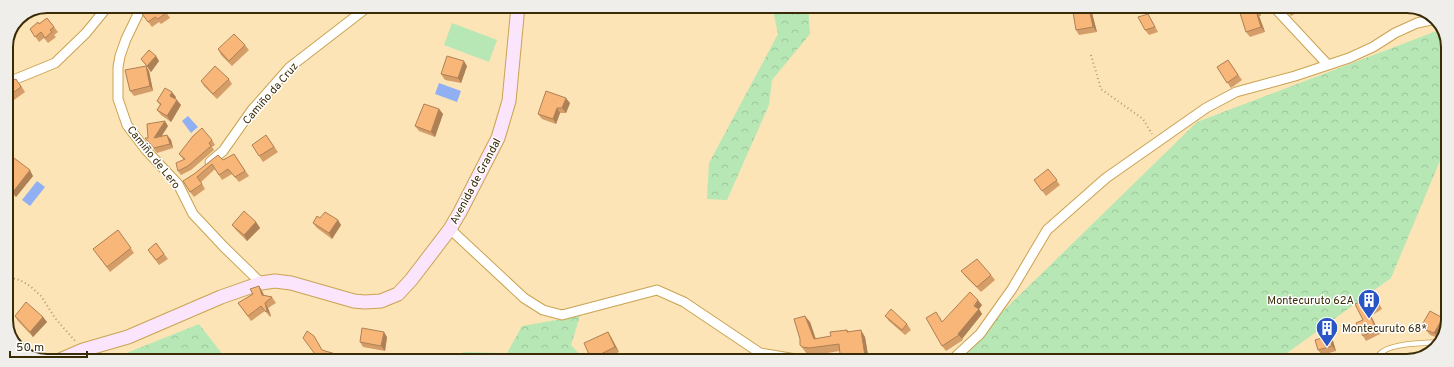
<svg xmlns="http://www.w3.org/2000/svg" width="1454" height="367" font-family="Overpass,sans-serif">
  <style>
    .green { fill: #b7e7b5 }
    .forest { fill: url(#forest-crowns) }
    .water { fill: #90b0f3 }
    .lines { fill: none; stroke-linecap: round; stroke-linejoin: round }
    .lane-casing { stroke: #c9a352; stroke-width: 6 }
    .street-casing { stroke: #c9a352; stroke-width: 11 }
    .secondary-casing { stroke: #c9a352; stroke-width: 15 }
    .path { stroke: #af9a70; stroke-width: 2; stroke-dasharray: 1 3; stroke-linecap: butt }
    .lane { stroke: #fff; stroke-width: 4.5 }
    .street { stroke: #fff; stroke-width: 9 }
    .secondary { stroke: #fbe5fd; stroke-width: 13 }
    .wall { fill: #d59d68 }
    .shaded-wall { fill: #ae8055 }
    .building { fill: #f8b779; stroke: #ae8055 }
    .labels { text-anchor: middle; stroke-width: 3; stroke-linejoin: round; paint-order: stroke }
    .street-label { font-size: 11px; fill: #3a2b07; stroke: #fff }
    .poi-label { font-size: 11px; fill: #3a2b07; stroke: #fff; text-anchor: end }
    .rim { fill: none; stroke: #3a2b07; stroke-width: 2 }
  </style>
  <defs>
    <pattern id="forest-crowns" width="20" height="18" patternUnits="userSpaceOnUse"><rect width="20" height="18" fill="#b7e7b5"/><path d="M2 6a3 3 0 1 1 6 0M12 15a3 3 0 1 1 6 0" fill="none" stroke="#9ec69a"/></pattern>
  </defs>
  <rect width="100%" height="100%" fill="#fce4b6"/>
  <!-- green -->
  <path class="green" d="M 452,23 L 497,40 L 489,62 L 444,45 Z"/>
  <!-- forest -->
  <path class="forest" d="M 772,6 L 808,6 L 810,34 L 772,80 L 769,105 L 727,200 L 707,199 L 709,163 L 778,34 Z
    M 1442,29 L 1448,42 L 1447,144 L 1391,278 L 1276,361 L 952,361 L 1197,122 Z
    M 580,316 L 571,345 L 585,360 L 457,360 L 463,352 L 507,353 L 522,326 Z
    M 199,324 L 227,360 L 109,360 Z
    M 663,355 L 704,361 L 648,361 Z"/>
  <!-- water -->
  <path class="water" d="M 439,83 L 461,91 L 457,102 L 435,94 Z
    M 188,116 L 198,127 L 191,133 L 182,121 Z
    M 37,181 L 45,187 L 30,206 L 22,200 Z"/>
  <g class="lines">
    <!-- lane casing -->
    <g class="lane-casing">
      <path id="lane" d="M 1375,360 C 1377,358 1379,354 1382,352 C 1394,343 1424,343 1439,342"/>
    </g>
    <!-- street casing -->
    <g class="street-casing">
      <path id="street" d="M 142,6 L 126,39 L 120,56 L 118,67 L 118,99 L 127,125 L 146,150 L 178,184 L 193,214 L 224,247 L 261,283
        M 1274,7 L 1328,65
        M 6,83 L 55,63 L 86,33 L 108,6
        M 210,162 L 223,151 L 252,110 L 290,67 L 369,6
        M 450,229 L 524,298 L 543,310 L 562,315 L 657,290 L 684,302 L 760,353 L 808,361
        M 1363,359 L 1376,361
        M 938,361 L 954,358 L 980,334 L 1012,289 L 1047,230 L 1106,178 L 1206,108 L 1236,92 L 1295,76 L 1349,58 L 1373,47 L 1395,33 L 1417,23 L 1436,19"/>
    </g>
    <!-- secondary casing -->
    <g class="secondary-casing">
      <path id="secondary" d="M 60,360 L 83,350 L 128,337 L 221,297 L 261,283 L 275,281 L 291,283 L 354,301 L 365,302 L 381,301 L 398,294 L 411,280 L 450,229 L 460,212 L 498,138 L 509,101 L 518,6"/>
    </g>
    <!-- path -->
    <path class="path" d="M 1091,55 L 1101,89 L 1143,119 L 1152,134
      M 6,277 L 20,280 L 30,286 L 41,296 L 55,318 L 76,342"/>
    <!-- lane -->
    <use href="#lane" class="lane"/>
    <!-- street -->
    <use href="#street" class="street"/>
    <!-- secondary -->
    <use href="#secondary" class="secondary"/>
  </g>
  <!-- wall -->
  <path class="wall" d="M 162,6 L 170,18 L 161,24 L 159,22 L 152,27 L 140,11 Z
    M 1238,7 L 1268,7 L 1268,8 L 1259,11 L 1261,16 L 1259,16 L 1265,32 L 1250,37 L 1246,32 Z
    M 1284,7 L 1306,7 L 1291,16 Z
    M 1089,8 L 1092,13 L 1097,32 L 1079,35 L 1076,30 Z
    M 47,18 L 58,32 L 54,35 L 56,37 L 48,43 L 44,38 L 39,42 L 30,29 L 39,24 Z
    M 1151,19 L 1158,32 L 1149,35 L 1145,30 Z
    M 245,45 L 249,50 L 232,66 L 221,55 L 218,49 Z
    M 156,56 L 159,61 L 151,72 L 141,59 Z
    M 1228,60 L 1242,80 L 1231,88 L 1217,67 Z
    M 467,66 L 461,83 L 445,80 L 441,74 Z
    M 149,71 L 153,91 L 134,96 L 130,91 Z
    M 229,79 L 232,84 L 217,99 L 204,86 L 201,81 Z
    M 20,84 L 25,92 L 14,100 L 10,95 Z
    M 176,97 L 175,99 L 181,105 L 171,122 L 161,115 L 157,110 L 160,105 L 157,101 Z
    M 570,103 L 566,113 L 560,113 L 556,124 L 542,119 L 538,114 Z
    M 439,109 L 443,114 L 435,137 L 419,131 L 415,126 Z
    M 168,126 L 161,136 L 167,135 L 171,140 L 173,148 L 157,153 L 145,138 L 148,138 Z
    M 266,135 L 278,152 L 263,162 L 259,156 Z
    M 212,140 L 215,145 L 212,147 L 214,150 L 191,170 L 181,175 L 178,171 L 184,160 L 179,154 Z
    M 6,152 L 33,176 L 16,197 L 6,189 Z
    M 234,154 L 249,176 L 239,182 L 232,174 L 222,180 L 215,169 L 201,182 L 205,189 L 194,197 L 190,192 L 194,174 L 218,155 L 223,160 Z
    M 1048,169 L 1060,185 L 1046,196 L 1038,185 Z
    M 320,218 L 338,220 L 341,225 L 332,239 L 317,228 L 313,223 Z
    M 256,222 L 260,228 L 247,241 L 236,230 L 232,225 Z
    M 118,230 L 134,253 L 110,272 L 93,249 Z
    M 156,243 L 168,259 L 159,265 L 148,250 Z
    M 961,271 L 991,275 L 995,280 L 981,292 L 965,276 Z
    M 259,286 L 262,291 L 264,295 L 272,297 L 276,303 L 268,308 L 271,316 L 270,317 L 265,311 L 251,321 L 238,303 L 253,294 Z
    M 1377,300 L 1382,309 L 1371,316 L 1380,334 L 1366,341 L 1363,336 L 1363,320 L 1355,304 Z
    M 982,305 L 979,309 L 982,314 L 962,339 L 963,340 L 946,351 L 942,346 L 940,317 L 942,322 Z
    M 15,316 L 43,317 L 47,322 L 33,337 L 18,321 Z
    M 885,316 L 907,324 L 911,330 L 905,335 L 889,321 Z
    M 1443,318 L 1447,324 L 1438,338 L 1430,335 L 1426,330 L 1427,329 L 1423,323 Z
    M 810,322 L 816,339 L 831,336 L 847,330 L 849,332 L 865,337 L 869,361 L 845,361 L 840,354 L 840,351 L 814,355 L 807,354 L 800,345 Z
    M 608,332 L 611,337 L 619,352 L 602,361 L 593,360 L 591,359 Z
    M 1329,336 L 1333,341 L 1336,351 L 1322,355 L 1318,350 Z
    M 387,337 L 385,351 L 363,347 L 360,342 Z"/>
  <!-- shaded-wall -->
  <path class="shaded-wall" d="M 1256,7 L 1259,11 L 1261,16 L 1257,11 Z
    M 1089,8 L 1092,13 L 1097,32 L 1093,27 Z
    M 1256,11 L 1259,16 L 1265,32 L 1261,27 Z
    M 156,56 L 159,61 L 151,72 L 147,66 Z
    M 464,61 L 467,66 L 461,83 L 458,78 Z
    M 146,66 L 149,71 L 153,91 L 150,86 Z
    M 172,92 L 176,97 L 174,101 L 170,96 Z
    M 566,98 L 570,103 L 566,113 L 562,108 Z
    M 177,100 L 181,105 L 171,122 L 167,116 Z
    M 557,108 L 560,113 L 556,124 L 553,119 Z
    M 439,109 L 443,114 L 435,137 L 431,132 Z
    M 165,121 L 168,126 L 158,142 L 154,138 Z
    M 167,135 L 171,140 L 173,148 L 170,144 Z
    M 30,170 L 33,176 L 16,197 L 13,192 Z
    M 338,220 L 341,225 L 332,239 L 329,233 Z
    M 256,222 L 260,228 L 247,241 L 244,235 Z
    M 259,286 L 262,291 L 266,300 L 262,295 Z
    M 978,300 L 982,305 L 979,309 L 982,314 L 962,339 L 963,340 L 958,334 Z
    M 265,303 L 268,308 L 271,316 L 267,311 Z
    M 1368,310 L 1380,334 L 1376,329 Z
    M 805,316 L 810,322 L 818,346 L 814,339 Z
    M 43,317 L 47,322 L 33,337 L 30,332 Z
    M 1443,318 L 1447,324 L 1438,338 L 1434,333 Z
    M 861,330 L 865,337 L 869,361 L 868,361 L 865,356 Z
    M 384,332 L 387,337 L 385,351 L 381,346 Z
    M 608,332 L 611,337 L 619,352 L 615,347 Z
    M 1329,336 L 1333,341 L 1336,351 L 1332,346 Z"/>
  <!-- building -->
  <path class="building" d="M 142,6 L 162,6 L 166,13 L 158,19 L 155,17 L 148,22 L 140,11 Z
    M 1238,7 L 1256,7 L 1257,11 L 1256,11 L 1261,27 L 1246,32 Z
    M 1284,7 L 1294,7 L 1288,11 Z
    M 1089,8 L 1093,27 L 1076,30 L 1073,12 Z
    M 1148,14 L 1155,27 L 1145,30 L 1138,17 Z
    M 47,18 L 54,27 L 50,30 L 52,32 L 45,38 L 41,32 L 35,37 L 30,29 L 38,22 L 39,24 Z
    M 234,34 L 245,45 L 229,61 L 218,49 Z
    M 149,50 L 156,56 L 147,66 L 141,59 Z
    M 447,56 L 464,61 L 458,78 L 441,74 Z
    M 1228,60 L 1238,75 L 1227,83 L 1217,67 Z
    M 146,66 L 150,86 L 130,91 L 125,70 Z
    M 215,66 L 229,79 L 213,94 L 201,81 Z
    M 16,79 L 21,87 L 10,95 L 6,87 L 6,83 Z
    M 165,88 L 172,92 L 170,96 L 177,100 L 167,116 L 157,110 L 161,104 L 157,101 Z
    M 546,91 L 566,98 L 562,108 L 557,108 L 553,119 L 538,114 Z
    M 424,104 L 439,109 L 431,132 L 415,126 Z
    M 165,121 L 154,138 L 167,135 L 170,144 L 154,148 L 145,138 L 148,138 L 147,124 Z
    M 202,128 L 212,140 L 209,143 L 211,146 L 188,166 L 178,171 L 176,163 L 185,159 L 179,154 L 193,136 Z
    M 266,135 L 274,147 L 259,156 L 252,145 Z
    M 6,152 L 30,170 L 13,192 L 6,187 L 6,169 L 8,167 L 6,166 Z
    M 234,154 L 245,171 L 235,177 L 228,169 L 219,175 L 212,164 L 197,177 L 202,184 L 190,192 L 183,181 L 194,174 L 218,155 L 223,160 Z
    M 1048,169 L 1057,180 L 1042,191 L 1034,180 Z
    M 244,211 L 256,222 L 244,235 L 232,225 Z
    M 325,212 L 338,220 L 329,233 L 313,223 L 317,216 L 320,218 Z
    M 118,230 L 131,248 L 107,267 L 93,249 Z
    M 156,243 L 164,254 L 156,260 L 148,250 Z
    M 977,259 L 991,275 L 977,287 L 961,271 Z
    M 259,286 L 262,295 L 272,297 L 265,303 L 267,311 L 266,312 L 261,306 L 248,316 L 238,303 L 253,294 L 250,289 Z
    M 970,292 L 978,300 L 974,306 L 979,309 L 958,334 L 959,335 L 942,346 L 926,318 L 936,312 L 942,322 Z
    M 1373,295 L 1379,304 L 1368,310 L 1376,329 L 1363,336 L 1356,323 L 1363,320 L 1355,304 Z
    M 26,302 L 43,317 L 30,332 L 15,316 Z
    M 891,309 L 907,324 L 902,330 L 885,316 Z
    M 1430,311 L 1443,318 L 1434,333 L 1426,330 L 1428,326 L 1423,323 Z
    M 805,316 L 814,339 L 831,336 L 830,332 L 847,330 L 847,332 L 861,330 L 865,356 L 851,358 L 840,354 L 839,344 L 809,348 L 802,347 L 800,345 L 800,339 L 794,319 Z
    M 362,328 L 384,332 L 381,346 L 360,342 Z
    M 307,331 L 314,336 L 322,350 L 349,358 L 348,360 L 315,360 L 315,354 L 303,338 Z
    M 608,332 L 615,347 L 591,359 L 584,343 Z
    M 1329,336 L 1332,346 L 1318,350 L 1315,340 Z"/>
  <!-- icons -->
  <defs>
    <g id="building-pin" transform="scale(1.15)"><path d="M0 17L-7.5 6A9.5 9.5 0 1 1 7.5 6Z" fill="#2a56c5" stroke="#fff"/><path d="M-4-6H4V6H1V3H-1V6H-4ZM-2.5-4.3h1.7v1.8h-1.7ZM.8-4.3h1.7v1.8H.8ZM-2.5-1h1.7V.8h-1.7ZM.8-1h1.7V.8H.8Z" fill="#fff"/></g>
  </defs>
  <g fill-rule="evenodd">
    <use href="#building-pin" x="1369" y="300"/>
    <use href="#building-pin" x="1327" y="328"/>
  </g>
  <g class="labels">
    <!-- street labels -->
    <g class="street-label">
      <text transform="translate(270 93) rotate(-49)" y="4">Camiño da Cruz</text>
      <text transform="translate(154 157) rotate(51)" y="4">Camiño de Lero</text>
      <text transform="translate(475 181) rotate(-62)" y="4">Avenida de Grandal</text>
    </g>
    <!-- poi labels -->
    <g class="poi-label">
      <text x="1354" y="304">Montecuruto 62A</text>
      <text x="1342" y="332" text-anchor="start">Montecuruto 68*</text>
    </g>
  </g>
  <!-- crop -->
  <path d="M0 0H1454V367H0ZM47 13H1407A34 34 0 0 1 1441 47V320A34 34 0 0 1 1407 354H47A34 34 0 0 1 13 320V47A34 34 0 0 1 47 13Z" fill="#efeeeb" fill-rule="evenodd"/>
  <path class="rim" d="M47 13H1407A34 34 0 0 1 1441 47V320A34 34 0 0 1 1407 354H47A34 34 0 0 1 13 320V47A34 34 0 0 1 47 13Z"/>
  <!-- scale -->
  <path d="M10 351v6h77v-6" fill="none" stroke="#3a2b07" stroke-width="2"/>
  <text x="16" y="351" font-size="12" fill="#3a2b07" stroke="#ffffff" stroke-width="3" paint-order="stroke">50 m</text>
</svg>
